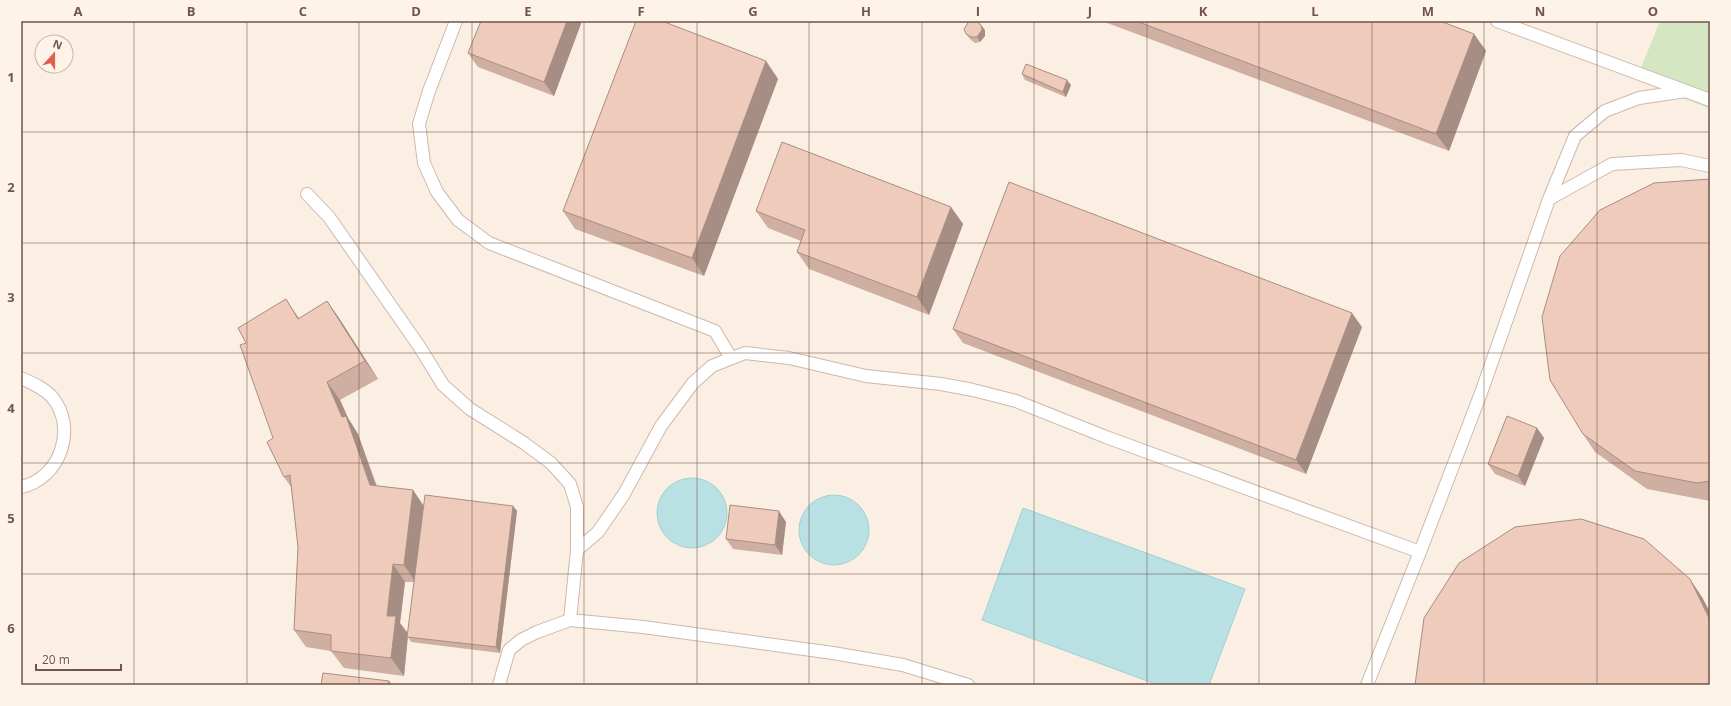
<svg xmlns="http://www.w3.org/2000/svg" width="1731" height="706" font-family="'Open Sans',sans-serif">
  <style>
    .green { fill: #d5e7c2 }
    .water { fill: #b9e1e3; stroke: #9fd1d4 }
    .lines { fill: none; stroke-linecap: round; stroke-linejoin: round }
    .lane-casing { stroke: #ceb8ad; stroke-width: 14 }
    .lane { stroke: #fff; stroke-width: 12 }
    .wall { fill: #ceafa2; fill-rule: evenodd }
    .shaded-wall { fill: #a78e84 }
    .building { fill: #efcbbc; stroke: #a78e84 }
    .grid { fill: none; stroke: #71544a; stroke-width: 1; stroke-opacity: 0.55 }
    .neatline { fill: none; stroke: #71544a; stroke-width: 1.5 }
    .grid-label { font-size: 13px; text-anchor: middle; font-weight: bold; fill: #71544a }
  </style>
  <rect width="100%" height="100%" fill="#fbefe3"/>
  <!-- green -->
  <path class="green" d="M 1660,21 L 1710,21 L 1710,109 L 1636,80 Z"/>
  <!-- water -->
  <path class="water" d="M657 513a35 35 0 1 1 70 0a35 35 0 1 1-70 0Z
    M799 530a35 35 0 1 1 70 0a35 35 0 1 1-70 0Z
    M 1023,508 L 1245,589 L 1209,685 L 1158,685 L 982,620 Z"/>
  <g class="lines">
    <!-- lane casing -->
    <g class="lane-casing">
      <path id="lane" d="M 456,21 L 429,91 L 419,124 L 424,163 L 437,192 L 458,220 L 489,243 L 715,331 L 731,358
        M 1497,21 L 1710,100
        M 307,194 L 329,217 L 419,346 L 443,385 L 470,409 L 524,443 L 551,463 L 570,484 L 577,507 L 577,550 L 570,620
        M 1549,199 L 1612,164 L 1681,160 L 1710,166
        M 21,378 C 32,383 44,388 52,397 C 78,428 60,479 21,487
        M 577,550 L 598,532 L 624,494 L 661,426 L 693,383 L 712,366 L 745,353 L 789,358 L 866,376 L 941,384 L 973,390 L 1016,401 L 1106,437 L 1420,552
        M 499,685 L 509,650 L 521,640 L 537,632 L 570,620 L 643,627 L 833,653 L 903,665 L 968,685
        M 1367,685 L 1420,552 L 1481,393 L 1549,199 L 1575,136 L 1605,111 L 1639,98 L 1686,91"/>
    </g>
    <!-- lane -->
    <use href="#lane" class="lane"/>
  </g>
  <!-- wall -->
  <path class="wall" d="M 481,21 L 582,21 L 554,96 L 478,67 L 468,53 Z
    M 1102,21 L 1440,21 L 1474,34 L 1486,51 L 1449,151 Z
    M 985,30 L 985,36 L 980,42 L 975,43 L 970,39 L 966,34 Z
    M 766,61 L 778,79 L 704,276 L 575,229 L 563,211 Z
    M 1022,74 L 1071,85 L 1066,97 L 1025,80 Z
    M 1710,179 L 1710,501 L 1647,489 L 1595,452 L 1583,434 Z
    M 951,207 L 963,224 L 929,315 L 809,269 L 797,252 L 801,241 L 768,228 L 756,211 Z
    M 327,301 L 339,318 L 378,379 L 340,400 L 348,418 L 358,434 L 377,486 L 413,490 L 423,505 L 513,506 L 517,511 L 500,653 L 411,642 L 408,637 L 404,676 L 344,668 L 331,651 L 306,647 L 294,630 L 298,547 L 291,487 L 284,477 L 273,438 L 299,319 ZM 405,582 L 414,582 L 408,633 L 400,623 Z
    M 1362,327 L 1306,474 L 963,343 L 953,329 Z
    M 1537,428 L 1544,438 L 1525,486 L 1495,474 L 1488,464 Z
    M 786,522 L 782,555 L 733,549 L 726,539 Z"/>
  <!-- shaded-wall -->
  <path class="shaded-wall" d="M 567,21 L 582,21 L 554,96 L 544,82 Z
    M 981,25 L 985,30 L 985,36 L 980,42 L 977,37 Z
    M 1474,34 L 1486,51 L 1449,151 L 1436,134 Z
    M 766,61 L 778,79 L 704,276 L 692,258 Z
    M 1067,80 L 1071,85 L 1066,97 L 1063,92 Z
    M 951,207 L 963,224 L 929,315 L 917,297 Z
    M 286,299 L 298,317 L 311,337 L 298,319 Z
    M 327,301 L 339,318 L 378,379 L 365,361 Z
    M 1352,313 L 1362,327 L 1306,474 L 1296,460 Z
    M 327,382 L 340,400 L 348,418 L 358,434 L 382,503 L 370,485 Z
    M 1537,428 L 1544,438 L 1525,486 L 1518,476 Z
    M 413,490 L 425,508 L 416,583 L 404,565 Z
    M 513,506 L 517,511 L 500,653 L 496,647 Z
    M 779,511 L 786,522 L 782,555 L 775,545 Z
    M 393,564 L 405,582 L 400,623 L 408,634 L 404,676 L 391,658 L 387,616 Z
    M 1690,579 L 1702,597 L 1710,612 L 1710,620 Z
    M 389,681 L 392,685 L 389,685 Z"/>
  <!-- building -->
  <path class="building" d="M 481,21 L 567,21 L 544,82 L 468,53 Z
    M 636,21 L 662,21 L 766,61 L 692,258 L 563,211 Z
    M 969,21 L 976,21 L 981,25 L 982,30 L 977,37 L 971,37 L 966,34 L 964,29 Z
    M 1136,21 L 1440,21 L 1474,34 L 1436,134 Z
    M 1026,64 L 1067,80 L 1063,92 L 1022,74 Z
    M 782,142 L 951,207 L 917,297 L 797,252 L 805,230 L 756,211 Z
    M 1710,179 L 1710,481 L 1697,483 L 1635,471 L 1583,434 L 1550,380 L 1542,317 L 1560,256 L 1600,210 L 1654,183 Z
    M 1009,182 L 1352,313 L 1296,460 L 953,329 Z
    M 286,299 L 298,319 L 327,301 L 365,361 L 327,382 L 342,417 L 346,416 L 370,485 L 413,490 L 404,565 L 393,564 L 387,616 L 396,616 L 391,658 L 331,651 L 331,635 L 294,630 L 298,547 L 290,475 L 284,477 L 267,442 L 273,438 L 240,345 L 246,343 L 238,328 Z
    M 1507,416 L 1537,428 L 1518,476 L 1488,464 Z
    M 425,495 L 513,506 L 496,647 L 407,637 Z
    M 730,505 L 779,511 L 775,545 L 726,539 Z
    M 1581,519 L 1644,539 L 1690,579 L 1710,620 L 1710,685 L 1415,685 L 1424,618 L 1459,563 L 1515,527 Z
    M 323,673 L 389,681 L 389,685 L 321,685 Z"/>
  <!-- grid -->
  <path class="grid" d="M 134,21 L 134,685M 247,21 L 247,685M 359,21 L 359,685M 472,21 L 472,685M 584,21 L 584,685M 697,21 L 697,685M 809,21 L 809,685M 922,21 L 922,685M 1034,21 L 1034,685M 1147,21 L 1147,685M 1259,21 L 1259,685M 1372,21 L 1372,685M 1484,21 L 1484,685M 1597,21 L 1597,685M 21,132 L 1710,132M 21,243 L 1710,243M 21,353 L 1710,353M 21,463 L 1710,463M 21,574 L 1710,574"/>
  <!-- border -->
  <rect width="1731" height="706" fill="none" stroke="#fef3e9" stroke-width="44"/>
  <!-- north arrow -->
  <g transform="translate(54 54) rotate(21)"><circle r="19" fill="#fef3e9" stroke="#c6b3a9"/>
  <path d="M0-3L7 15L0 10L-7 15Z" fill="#df604e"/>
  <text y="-6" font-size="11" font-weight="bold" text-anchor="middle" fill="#71544a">N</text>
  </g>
  <!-- scale -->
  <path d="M36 664v6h85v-6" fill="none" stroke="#71544a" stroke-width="2"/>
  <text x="42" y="664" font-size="12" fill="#71544a" stroke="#fef3e9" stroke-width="3" paint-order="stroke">20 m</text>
  <rect x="22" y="22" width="1687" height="662" class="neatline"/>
  <g class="grid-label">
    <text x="78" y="16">A</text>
    <text x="191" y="16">B</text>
    <text x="303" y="16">C</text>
    <text x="416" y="16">D</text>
    <text x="528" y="16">E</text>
    <text x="641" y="16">F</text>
    <text x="753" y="16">G</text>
    <text x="866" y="16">H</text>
    <text x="978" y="16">I</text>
    <text x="1090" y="16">J</text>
    <text x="1203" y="16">K</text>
    <text x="1315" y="16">L</text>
    <text x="1428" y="16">M</text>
    <text x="1540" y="16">N</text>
    <text x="1653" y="16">O</text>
    <text x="11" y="82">1</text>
    <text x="11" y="192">2</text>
    <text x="11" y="302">3</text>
    <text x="11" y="413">4</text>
    <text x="11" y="523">5</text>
    <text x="11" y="633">6</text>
  </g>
</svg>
